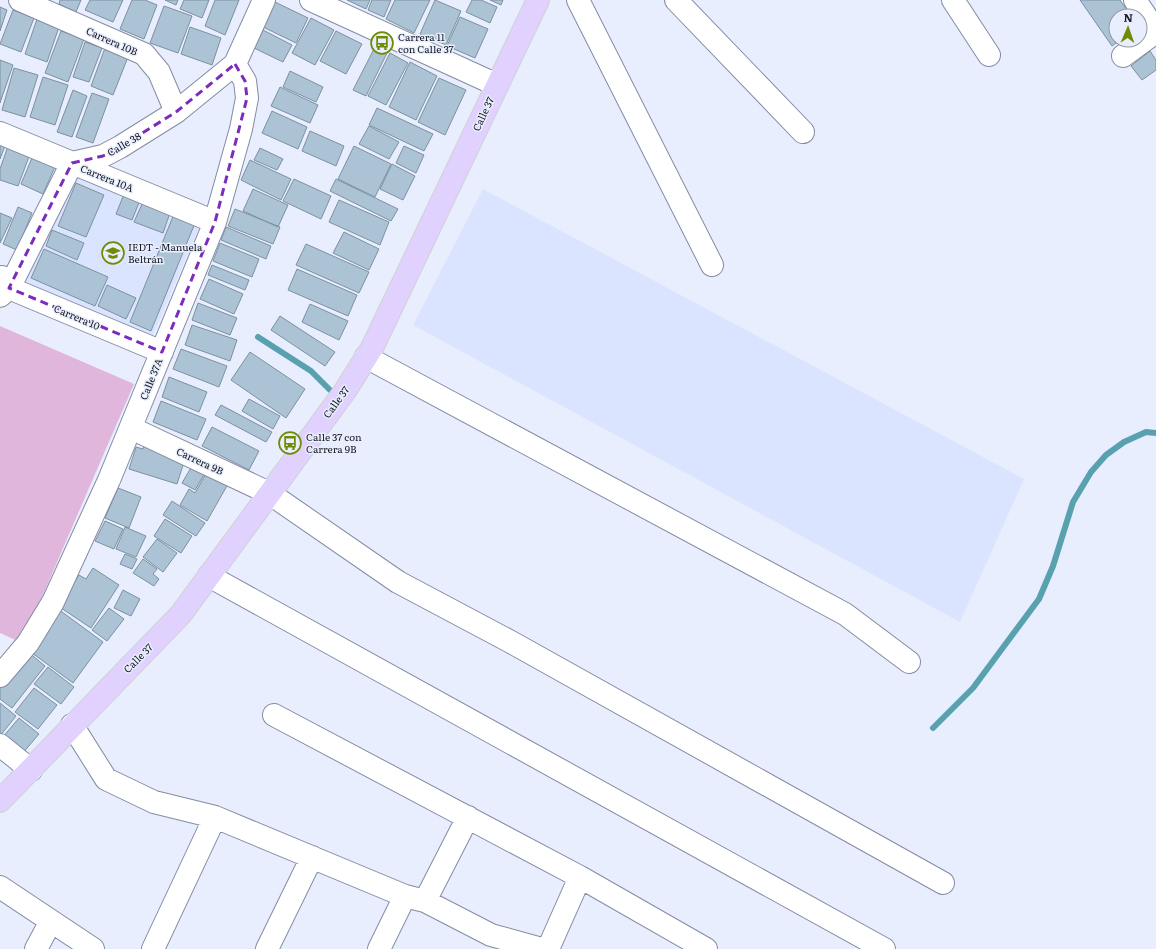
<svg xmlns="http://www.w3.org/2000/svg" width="1156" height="949" font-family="Literata,serif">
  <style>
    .built { fill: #dbe4fe }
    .green { fill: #e0b6dd }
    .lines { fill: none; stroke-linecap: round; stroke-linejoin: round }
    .stream { stroke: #5aa1b0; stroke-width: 6 }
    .building { fill: #abc3d4; stroke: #7b91a2 }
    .minor-casing { stroke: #848ca3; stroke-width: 24 }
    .major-casing { stroke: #d0d1d3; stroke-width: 24 }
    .minor { stroke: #fff; stroke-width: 22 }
    .major { stroke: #e0d1fe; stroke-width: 22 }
    .marked { fill: none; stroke: #7b2cbf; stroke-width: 3; stroke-dasharray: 8 5; stroke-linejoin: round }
    .labels { text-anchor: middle; stroke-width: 3; stroke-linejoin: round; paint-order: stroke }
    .poi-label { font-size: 10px; fill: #151821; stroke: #e8eefd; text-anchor: start }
    .street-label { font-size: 10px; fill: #151821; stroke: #e8eefd }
  </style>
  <rect width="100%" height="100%" fill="#e8eefd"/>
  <!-- built -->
  <path class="built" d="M 74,171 L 201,223 L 152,338 L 25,282 Z
    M 483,189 L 1024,479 L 960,622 L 413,325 Z"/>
  <!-- green -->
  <path class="green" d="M 0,326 L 134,384 L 22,643 L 0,633 Z"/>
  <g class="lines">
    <!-- stream -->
    <path class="stream" d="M 258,337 L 311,371 L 330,390
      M 933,728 L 973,688 L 1039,599 L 1053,566 L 1073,502 L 1091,472 L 1106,455 L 1124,442 L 1146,432 L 1156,433"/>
  </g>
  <!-- building -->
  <path class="building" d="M 60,0 L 81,0 L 76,12 L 59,4 Z
    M 90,0 L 123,0 L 113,22 L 85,10 Z
    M 132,0 L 145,0 L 157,5 L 144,39 L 120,29 Z
    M 165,0 L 178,0 L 176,5 Z
    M 184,0 L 209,0 L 202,18 L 180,9 Z
    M 215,0 L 239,0 L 225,35 L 205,26 Z
    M 347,0 L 370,0 L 366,9 Z
    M 372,0 L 391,0 L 384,17 L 368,10 Z
    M 395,0 L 430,0 L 414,33 L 386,19 Z
    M 435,0 L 461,11 L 446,45 L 420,34 Z
    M 472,0 L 481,0 L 497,7 L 490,23 L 466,12 Z
    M 490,0 L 503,0 L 501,5 Z
    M 1080,0 L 1120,0 L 1131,16 L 1116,16 L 1116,40 L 1120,40 L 1112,46 Z
    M 275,2 L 308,18 L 296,43 L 263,27 Z
    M 164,6 L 192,16 L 178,53 L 150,43 Z
    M 0,7 L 7,10 L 0,31 Z
    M 13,10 L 34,18 L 21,52 L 0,44 Z
    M 460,17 L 488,29 L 475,58 L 447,46 Z
    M 311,18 L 334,30 L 315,65 L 292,53 Z
    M 37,19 L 59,27 L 47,62 L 25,54 Z
    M 190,27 L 221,38 L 212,65 L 181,54 Z
    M 263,30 L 292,45 L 283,62 L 254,48 Z
    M 61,31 L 84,39 L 68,82 L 45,73 Z
    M 336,31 L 362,44 L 346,74 L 320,61 Z
    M 85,42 L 102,48 L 89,82 L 73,77 Z
    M 375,47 L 387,53 L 366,96 L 353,90 Z
    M 105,48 L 128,57 L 113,95 L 91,86 Z
    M 1150,51 L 1156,60 L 1156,70 L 1142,80 L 1131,66 Z
    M 390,53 L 408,63 L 386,105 L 368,96 Z
    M 0,60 L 13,65 L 0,103 Z
    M 410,62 L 437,76 L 416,120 L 389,107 Z
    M 14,68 L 38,75 L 25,117 L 2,110 Z
    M 290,71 L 323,87 L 316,102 L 283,87 Z
    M 43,77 L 68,85 L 55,125 L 30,117 Z
    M 439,78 L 466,90 L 445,135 L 418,122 Z
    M 280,87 L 318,105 L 310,123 L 271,106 Z
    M 73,90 L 87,96 L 72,137 L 57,132 Z
    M 92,93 L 109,99 L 93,143 L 76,137 Z
    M 377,108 L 433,134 L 424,151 L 369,125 Z
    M 272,111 L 307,127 L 298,149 L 262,133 Z
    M 369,126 L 399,142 L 389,159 L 359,144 Z
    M 310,131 L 344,146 L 336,166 L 302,151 Z
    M 0,144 L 5,146 L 0,159 Z
    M 8,146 L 30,154 L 18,186 L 0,180 L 0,169 Z
    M 354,146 L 391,164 L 375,197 L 338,179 Z
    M 404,146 L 424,155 L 416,173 L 396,163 Z
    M 260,148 L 283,159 L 277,170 L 254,160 Z
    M 34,153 L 57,162 L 43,194 L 21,184 Z
    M 250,160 L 291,179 L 281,200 L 241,180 Z
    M 392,164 L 415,176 L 403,200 L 380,189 Z
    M 294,179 L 331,196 L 321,219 L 283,201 Z
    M 336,179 L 398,209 L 391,221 L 330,191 Z
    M 76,183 L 104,195 L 86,237 L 58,226 Z
    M 253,189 L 288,205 L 278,227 L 243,211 Z
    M 124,194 L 140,200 L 132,220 L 116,214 Z
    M 339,200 L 389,222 L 380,245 L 329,222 Z
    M 143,202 L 170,213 L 163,233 L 134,222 Z
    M 18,207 L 32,213 L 17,250 L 3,244 Z
    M 235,209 L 280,227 L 273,244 L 228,226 Z
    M 0,213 L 12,218 L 0,243 Z
    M 174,214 L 195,223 L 151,331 L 130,322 Z
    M 226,227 L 271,246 L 266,259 L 221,240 Z
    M 52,230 L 84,243 L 77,260 L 46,246 Z
    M 344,232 L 379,249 L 369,270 L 333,253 Z
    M 220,243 L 259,259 L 252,277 L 213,261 Z
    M 306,244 L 369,272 L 359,293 L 296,265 Z
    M 44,249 L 108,277 L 95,306 L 31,278 Z
    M 212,265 L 249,280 L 245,290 L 208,275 Z
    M 297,269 L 357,295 L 348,316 L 288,290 Z
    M 209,279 L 243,294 L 234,314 L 200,299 Z
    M 107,285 L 136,298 L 126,319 L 98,306 Z
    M 198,303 L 237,318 L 230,335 L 192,320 Z
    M 310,304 L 348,321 L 339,340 L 302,322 Z
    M 280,316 L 335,352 L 325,366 L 271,330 Z
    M 192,325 L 237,340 L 230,361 L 185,345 Z
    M 181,349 L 227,366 L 219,387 L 173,369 Z
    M 250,352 L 305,389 L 286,418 L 231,380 Z
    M 169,377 L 207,392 L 199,412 L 162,397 Z
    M 249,399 L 280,416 L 273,429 L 242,411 Z
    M 161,401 L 206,419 L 197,440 L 153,422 Z
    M 221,405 L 272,432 L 266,442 L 215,415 Z
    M 212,427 L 259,451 L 249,470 L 202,446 Z
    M 144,446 L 185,459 L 177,484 L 129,469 L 136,447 L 143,449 Z
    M 192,466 L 205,473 L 195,490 L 182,483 Z
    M 207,472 L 228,484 L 207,521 L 180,505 L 189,489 L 195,493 Z
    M 118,488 L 141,497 L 129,528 L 105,518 Z
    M 172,501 L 205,523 L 196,536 L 163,515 Z
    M 165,519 L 192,536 L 181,553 L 154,536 Z
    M 105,521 L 123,529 L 114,549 L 95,541 Z
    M 125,527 L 146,536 L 136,557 L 116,549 Z
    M 157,539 L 177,553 L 163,572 L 143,557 Z
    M 125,554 L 137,559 L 132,569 L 120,564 Z
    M 143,559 L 157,569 L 153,574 L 159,579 L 154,586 L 133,573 Z
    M 93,568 L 119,585 L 91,628 L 58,606 L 79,575 L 86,579 Z
    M 123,590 L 140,599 L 131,616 L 114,608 Z
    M 109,608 L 124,619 L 107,641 L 92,630 Z
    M 58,609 L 103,642 L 73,683 L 28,650 Z
    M 27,651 L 45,666 L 12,708 L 0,699 L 0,685 Z
    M 48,667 L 74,687 L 61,704 L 34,684 Z
    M 34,688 L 57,705 L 38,729 L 15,712 Z
    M 0,703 L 16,716 L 0,736 Z
    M 19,718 L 39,734 L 22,754 L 2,738 Z"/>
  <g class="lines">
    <!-- minor casing -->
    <g class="minor-casing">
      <path id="minor" d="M 20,0 L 144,54 L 159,72 L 176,112
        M 311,0 L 497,85
        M 578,0 L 712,265
        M 676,0 L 803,132
        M 953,0 L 989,55
        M 1135,0 L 1156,31
        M 1123,56 L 1156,32
        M 0,133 L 215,222
        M 2,277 L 9,288 L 162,352
        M 0,296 L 9,288 L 72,163 L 103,156 L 120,147 L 176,112 L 235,64 L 264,0
        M 366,357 L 845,614 L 909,662
        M 131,428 L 269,493 L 398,582 L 511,642 L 943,883
        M 209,576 L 884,949
        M 0,676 L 28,643 L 53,602 L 109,480 L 215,222 L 241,129 L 247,98 L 245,81 L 235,64
        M 274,715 L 580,877 L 706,949
        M 72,725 L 106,779 L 154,802 L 215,817 L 405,896 L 425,901 L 491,935 L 542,949
        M 0,745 L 31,770
        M 0,887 L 93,949
        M 425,901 L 468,817
        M 36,949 L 51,921
        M 153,949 L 215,817
        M 267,949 L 312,857
        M 379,949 L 405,896
        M 548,949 L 580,877"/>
    </g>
    <!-- major casing -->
    <g class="major-casing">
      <path id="major" d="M 0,801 L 181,614 L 345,391 L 372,348 L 538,0"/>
    </g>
    <!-- minor -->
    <use href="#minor" class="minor"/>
    <!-- major -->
    <use href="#major" class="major"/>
  </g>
  <!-- marked area -->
  <path class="marked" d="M 235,64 L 245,81 L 247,98 L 215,222 L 162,352 L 9,288 L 72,163 L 103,156 L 120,147 L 176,112 Z"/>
  <!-- icons -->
  <defs>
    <g id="bus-ring" transform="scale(1.15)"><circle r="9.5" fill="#e8eefd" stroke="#6f8b04" stroke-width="1.5"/><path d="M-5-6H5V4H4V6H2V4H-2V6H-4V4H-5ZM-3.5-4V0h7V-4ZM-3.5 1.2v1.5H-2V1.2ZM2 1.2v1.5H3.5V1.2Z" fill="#6f8b04"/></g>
    <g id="school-ring" transform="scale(1.15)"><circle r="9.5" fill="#e8eefd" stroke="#6f8b04" stroke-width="1.5"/><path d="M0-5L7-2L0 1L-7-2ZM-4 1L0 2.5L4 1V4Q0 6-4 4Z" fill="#6f8b04"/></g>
  </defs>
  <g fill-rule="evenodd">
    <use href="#bus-ring" x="382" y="43"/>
    <use href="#school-ring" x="113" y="253"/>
    <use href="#bus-ring" x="290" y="443"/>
  </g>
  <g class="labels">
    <!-- poi labels -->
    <g class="poi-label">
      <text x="398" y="41">Carrera 11<tspan x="398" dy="12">con Calle 37</tspan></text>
      <text x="128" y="251">IEDT - Manuela<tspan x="128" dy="12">Beltrán</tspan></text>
      <text x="306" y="441">Calle 37 con<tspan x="306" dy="12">Carrera 9B</tspan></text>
    </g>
    <!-- street labels -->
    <g class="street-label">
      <text transform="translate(112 41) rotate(24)" y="4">Carrera 10B</text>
      <text transform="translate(483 114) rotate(-65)" y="4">Calle 37</text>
      <text transform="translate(124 144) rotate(-30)" y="4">Calle 38</text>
      <text transform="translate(107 178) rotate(22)" y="4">Carrera 10A</text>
      <text transform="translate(77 317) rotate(23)" y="4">Carrera 10</text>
      <text transform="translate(151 379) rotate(-68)" y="4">Calle 37A</text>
      <text transform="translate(336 402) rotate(-54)" y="4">Calle 37</text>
      <text transform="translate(200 461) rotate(25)" y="4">Carrera 9B</text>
      <text transform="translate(138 658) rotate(-45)" y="4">Calle 37</text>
    </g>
  </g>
  <!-- north arrow -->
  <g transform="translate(1128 28) rotate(2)"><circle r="19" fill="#e8eefd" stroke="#9498a5"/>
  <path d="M0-3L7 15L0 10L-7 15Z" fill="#6f8b04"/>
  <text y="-6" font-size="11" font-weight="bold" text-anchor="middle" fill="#151821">N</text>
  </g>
</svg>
